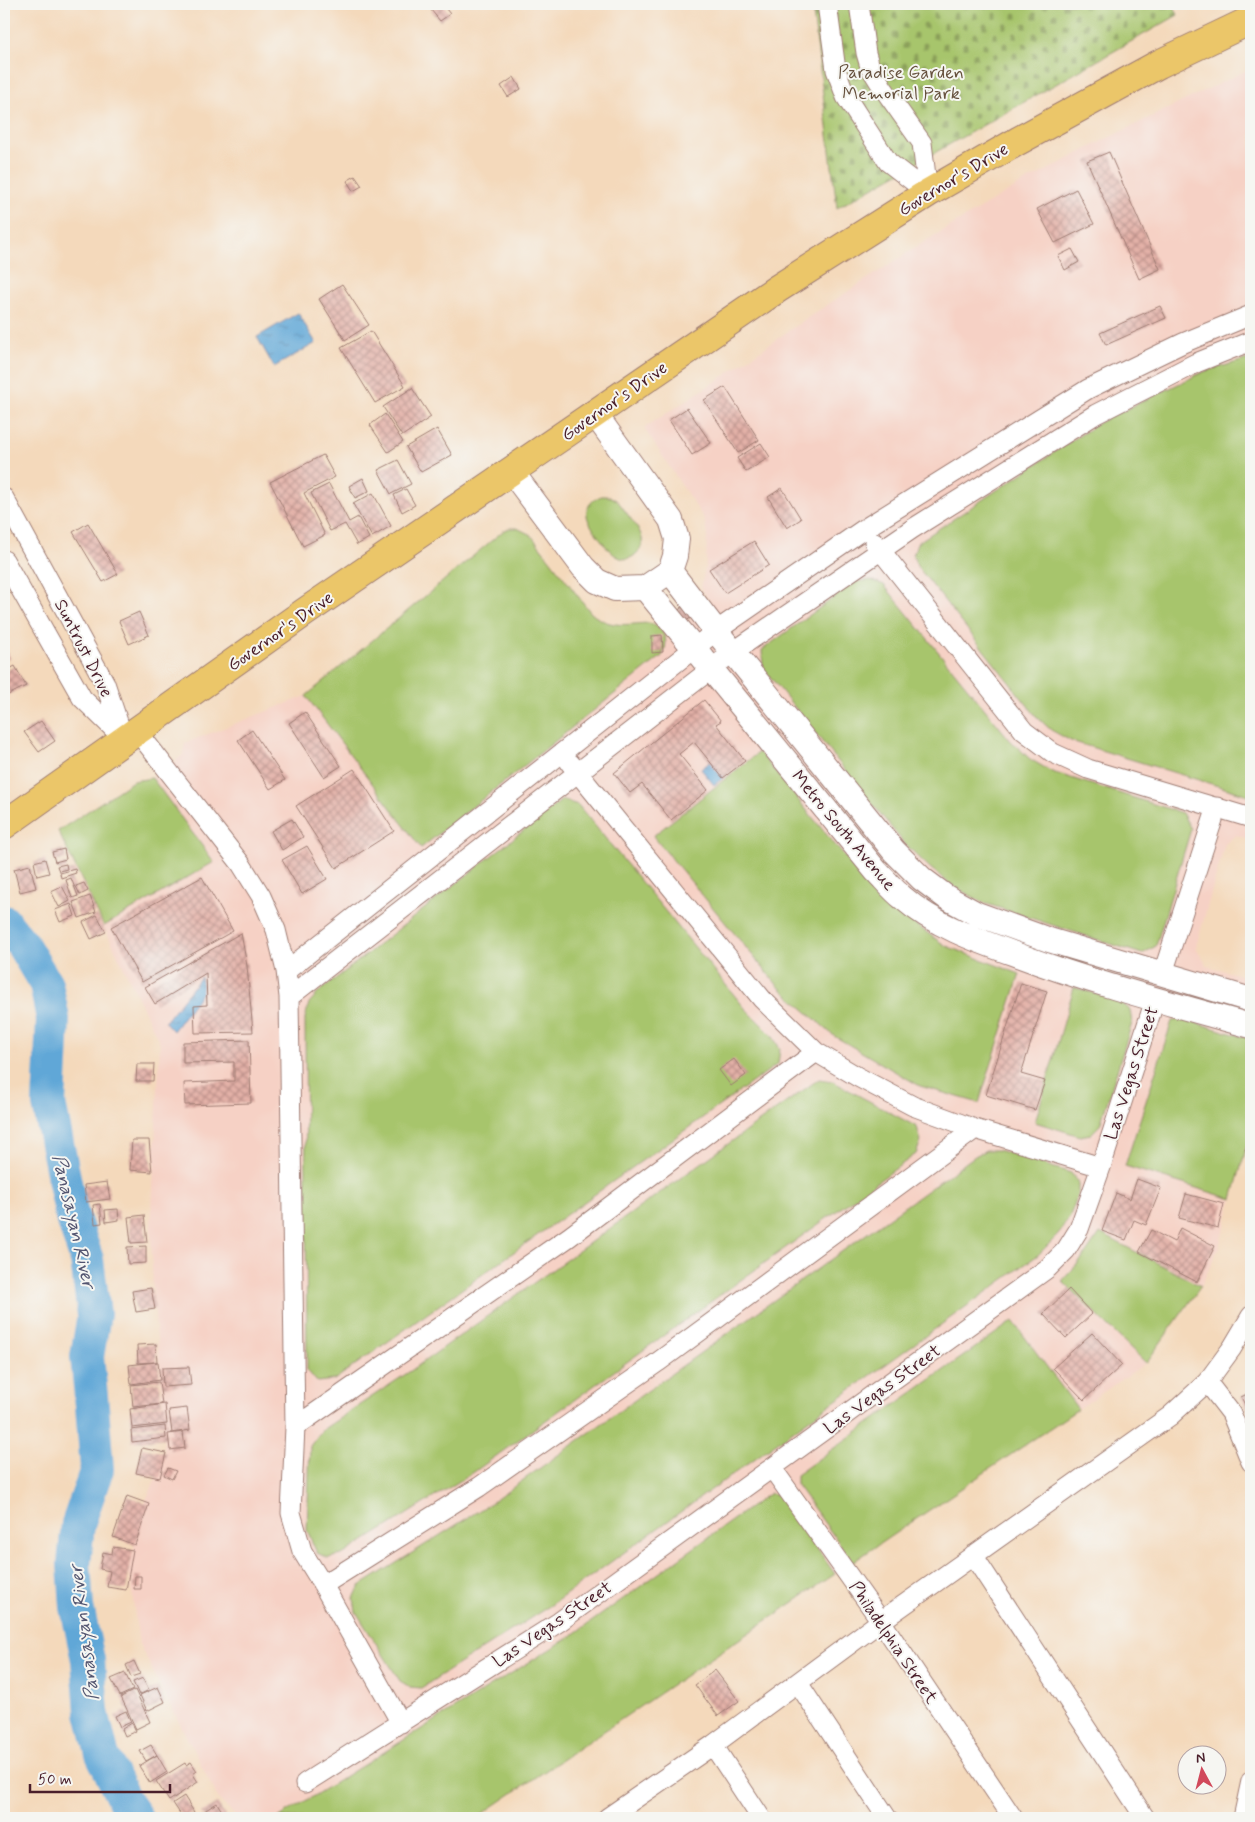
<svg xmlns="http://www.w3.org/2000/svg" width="1255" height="1822" font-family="Mynerve,sans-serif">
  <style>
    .built { fill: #f6d1c5 }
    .grass { fill: #a7c56c; stroke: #78724c }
    .cemetery { fill: url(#cemetery-stones); stroke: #78724c }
    .water { fill: url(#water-ripples); stroke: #566381 }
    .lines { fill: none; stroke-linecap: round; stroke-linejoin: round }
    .river { stroke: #61a7d7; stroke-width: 34 }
    .building { fill: url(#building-cross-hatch) }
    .minor-casing { stroke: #9f7c73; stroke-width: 21 }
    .tertiary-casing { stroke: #9f7c73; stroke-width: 26 }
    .primary-casing { stroke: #9f7c73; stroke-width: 30 }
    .minor { stroke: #fff; stroke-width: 19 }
    .tertiary { stroke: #fff; stroke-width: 24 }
    .primary { stroke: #ebc669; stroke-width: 28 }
    .labels { text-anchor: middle; stroke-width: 4; stroke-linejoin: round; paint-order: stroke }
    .park-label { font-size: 18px; fill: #66513e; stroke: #f6f6f2 }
    .street-label { font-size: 18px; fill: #4a1f2b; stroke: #f6f6f2 }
    .water-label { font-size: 19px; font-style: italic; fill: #535570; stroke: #f6f6f2 }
  </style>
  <defs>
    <pattern id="cemetery-stones" width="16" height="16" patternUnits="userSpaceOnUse" patternTransform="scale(1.25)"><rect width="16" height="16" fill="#a7c56c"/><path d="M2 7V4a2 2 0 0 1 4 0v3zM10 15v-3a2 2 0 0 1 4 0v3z" fill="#8a9f59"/></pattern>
    <pattern id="water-ripples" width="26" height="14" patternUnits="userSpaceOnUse" patternTransform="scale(1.25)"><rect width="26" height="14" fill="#61a7d7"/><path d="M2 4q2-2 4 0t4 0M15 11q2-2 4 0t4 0" fill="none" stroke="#5287af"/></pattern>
    <pattern id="building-cross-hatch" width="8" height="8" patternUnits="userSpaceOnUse" patternTransform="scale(1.25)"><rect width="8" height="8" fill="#e3b1a7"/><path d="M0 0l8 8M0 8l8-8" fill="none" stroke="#ba8f88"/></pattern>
  </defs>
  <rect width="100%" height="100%" fill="#f6f6f2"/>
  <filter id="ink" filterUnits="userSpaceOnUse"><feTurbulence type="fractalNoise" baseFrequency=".02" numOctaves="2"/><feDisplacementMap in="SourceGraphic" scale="10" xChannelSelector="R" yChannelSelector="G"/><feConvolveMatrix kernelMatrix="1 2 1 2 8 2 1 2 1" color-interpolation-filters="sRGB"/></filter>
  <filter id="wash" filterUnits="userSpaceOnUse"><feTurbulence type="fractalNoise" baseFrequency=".0096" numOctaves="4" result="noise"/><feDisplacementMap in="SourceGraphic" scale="20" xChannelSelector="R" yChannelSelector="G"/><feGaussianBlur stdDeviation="1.12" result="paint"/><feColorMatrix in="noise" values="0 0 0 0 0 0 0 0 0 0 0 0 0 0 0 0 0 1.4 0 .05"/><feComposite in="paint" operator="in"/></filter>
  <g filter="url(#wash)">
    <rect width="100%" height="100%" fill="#f4d9bb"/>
    <!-- built -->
    <path class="built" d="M 1251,68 L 1251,840 L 1236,835 L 1225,844 L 1196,947 L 1207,966 L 1251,978 L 1251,1131 L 1219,1247 L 1201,1286 L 1146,1363 L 476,1818 L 238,1818 L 219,1800 L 139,1644 L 129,1571 L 142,1509 L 164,1461 L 163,1405 L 153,1294 L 151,1228 L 160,1043 L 58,831 L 133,781 L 152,778 L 183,755 L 185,743 L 306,696 L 503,531 L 510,528 L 517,528 L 531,535 L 591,613 L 598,619 L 607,623 L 617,625 L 649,623 L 660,628 L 666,637 L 711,604 L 701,588 L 706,563 L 707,535 L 704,519 L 644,428 L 721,378 L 804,320 L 929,239 L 1021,184 L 1106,139 Z"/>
    <!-- grass -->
    <path class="grass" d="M 1248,359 L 1251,359 L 1251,796 L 1071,741 L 1051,730 L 1036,716 L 917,566 L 913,555 L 917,543 L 1100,422 L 1203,372 Z
      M 601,496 C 607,496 611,496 616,500 C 621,504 624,510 628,515 C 636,526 649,539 638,552 C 622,570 607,548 599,537 C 587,521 578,507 601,496 Z
      M 510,528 L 517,528 L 531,535 L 591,613 C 610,629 626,624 649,623 C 665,628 670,641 662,656 L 421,848 L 306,696 L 503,531 Z
      M 871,580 L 884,585 L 1010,740 L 1030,759 L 1052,772 L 1182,813 L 1191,829 L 1156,946 L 1142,954 L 984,903 L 951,885 L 929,867 L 903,842 L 763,668 L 762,650 L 855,582 Z
      M 759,752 L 845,857 L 893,909 L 946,946 L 1020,974 L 979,1103 L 920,1086 L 834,1036 L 779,987 L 653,836 Z
      M 152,778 L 214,862 L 104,926 L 58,831 L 133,781 Z
      M 562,800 L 578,805 L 744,1007 L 772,1035 L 780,1049 L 778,1064 L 334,1380 L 317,1382 L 307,1370 L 305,1018 L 309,1003 L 320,991 Z
      M 1074,987 L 1121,1002 L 1130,1010 L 1132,1023 L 1100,1125 L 1091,1134 L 1080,1136 L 1035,1122 Z
      M 1183,1019 L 1251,1039 L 1251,1131 L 1232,1199 L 1125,1166 L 1172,1021 Z
      M 819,1079 L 832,1081 L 917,1127 L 921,1141 L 916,1154 L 474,1472 L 342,1555 L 328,1558 L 317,1553 L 307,1530 L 310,1446 L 322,1430 L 412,1370 Z
      M 986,1150 L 998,1150 L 1071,1173 L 1078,1182 L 1078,1194 L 1070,1216 L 1058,1235 L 1038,1255 L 551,1605 L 421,1688 L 410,1687 L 400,1681 L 356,1612 L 354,1598 L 360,1586 L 494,1501 L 975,1156 Z
      M 1100,1233 L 1201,1286 L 1146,1363 L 1062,1281 L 1082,1259 Z
      M 1013,1321 L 1078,1409 L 853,1562 L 796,1484 L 796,1475 Z
      M 770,1493 L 779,1495 L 835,1574 L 476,1818 L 278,1818 L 573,1635 Z"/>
    <!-- cemetery -->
    <path class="cemetery" d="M 812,4 L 1173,4 L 1178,15 L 837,208 Z"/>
    <!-- water -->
    <path class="water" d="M 298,313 L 316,343 L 274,367 L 257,337 Z
      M 710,762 L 723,778 L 714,785 L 701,769 Z
      M 201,977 L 202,992 L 173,1031 L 165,1022 Z"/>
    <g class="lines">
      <!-- river -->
      <path class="river" d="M 4,922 L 22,944 L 46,984 L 53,1019 L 49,1104 L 71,1212 L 87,1260 L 94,1314 L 87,1357 L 92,1406 L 97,1469 L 78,1524 L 74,1564 L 77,1607 L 88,1660 L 92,1712 L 102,1754 L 126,1804 L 136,1818"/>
    </g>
    <g id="blocks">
      <!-- building -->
      <path class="building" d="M 439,4 L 442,4 L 450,14 L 440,21 L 431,10 Z
        M 514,77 L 521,89 L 508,97 L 501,86 Z
        M 1109,152 L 1160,269 L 1139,279 L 1087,161 Z
        M 355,176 L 362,186 L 353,191 L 347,181 Z
        M 1076,189 L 1094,224 L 1055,243 L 1037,209 Z
        M 1072,249 L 1079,262 L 1065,270 L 1058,256 Z
        M 342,284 L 369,325 L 345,340 L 319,299 Z
        M 1160,306 L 1166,318 L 1106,345 L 1100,333 Z
        M 371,331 L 405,386 L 375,403 L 341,348 Z
        M 725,387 L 759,440 L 738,453 L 704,400 Z
        M 412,388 L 431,417 L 402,436 L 383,407 Z
        M 687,408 L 711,443 L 692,455 L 669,420 Z
        M 385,414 L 403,442 L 388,452 L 370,425 Z
        M 437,429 L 452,455 L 421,472 L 406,447 Z
        M 761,443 L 770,457 L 746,472 L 737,458 Z
        M 323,455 L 335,477 L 304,493 L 325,535 L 303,546 L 270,482 Z
        M 398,460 L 411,484 L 391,494 L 378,470 Z
        M 363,478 L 369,491 L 355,498 L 349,486 Z
        M 329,484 L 349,522 L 358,517 L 369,538 L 357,545 L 345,524 L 330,531 L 311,493 Z
        M 782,488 L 801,519 L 787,528 L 768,497 Z
        M 406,489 L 415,505 L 402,512 L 394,495 Z
        M 373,493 L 391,526 L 372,537 L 353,504 Z
        M 88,523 L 118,574 L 103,582 L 73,532 Z
        M 754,541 L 769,565 L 725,593 L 709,569 Z
        M 684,606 L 692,617 L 685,622 L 676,612 Z
        M 139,612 L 149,635 L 129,644 L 119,621 Z
        M 662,635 L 663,652 L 652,653 L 652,636 Z
        M 4,643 L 10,658 L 4,660 Z
        M 15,666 L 26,686 L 4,697 L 4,672 Z
        M 704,700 L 721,721 L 716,724 L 745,761 L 723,778 L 694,742 L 679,754 L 708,790 L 671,820 L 642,784 L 630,793 L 614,773 Z
        M 305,712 L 341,766 L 324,777 L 289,723 Z
        M 41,721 L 55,741 L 39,752 L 24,732 Z
        M 252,730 L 285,780 L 270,789 L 238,740 Z
        M 354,769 L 394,831 L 336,868 L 296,806 Z
        M 292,819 L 303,837 L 282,850 L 271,831 Z
        M 307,846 L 327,879 L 302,894 L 282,860 Z
        M 64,849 L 66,859 L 55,862 L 52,852 Z
        M 45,859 L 49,873 L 37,876 L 34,862 Z
        M 66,864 L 67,869 L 59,871 L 57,866 Z
        M 30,865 L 36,888 L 20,892 L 14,869 Z
        M 75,869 L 76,873 L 61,878 L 60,873 Z
        M 202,877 L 233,931 L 142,982 L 111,927 Z
        M 71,878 L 78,896 L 72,898 L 66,880 Z
        M 84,883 L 88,891 L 80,895 L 76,886 Z
        M 62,886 L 70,901 L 59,907 L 51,891 Z
        M 90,896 L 96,912 L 79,918 L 73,902 Z
        M 71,904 L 75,916 L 60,922 L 55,910 Z
        M 97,915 L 106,932 L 91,939 L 83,922 Z
        M 241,933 L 247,966 L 253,1032 L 195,1033 L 194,1006 L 207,1005 L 206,973 L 155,1004 L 145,987 Z
        M 1021,983 L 1047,991 L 1021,1074 L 1045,1081 L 1035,1110 L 986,1095 Z
        M 249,1040 L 251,1103 L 185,1105 L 184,1083 L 234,1081 L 234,1062 L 183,1063 L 183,1042 Z
        M 734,1059 L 746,1075 L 731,1086 L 719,1070 Z
        M 137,1064 L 154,1064 L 153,1081 L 136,1081 Z
        M 1251,1134 L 1251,1152 L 1245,1150 Z
        M 132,1140 L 149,1140 L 152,1172 L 130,1170 Z
        M 1137,1179 L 1161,1188 L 1146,1225 L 1134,1220 L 1126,1240 L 1102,1231 L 1116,1193 L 1130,1199 Z
        M 107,1182 L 110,1199 L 86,1202 L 84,1185 Z
        M 1186,1194 L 1224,1204 L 1218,1228 L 1179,1218 Z
        M 100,1204 L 102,1223 L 95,1224 L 93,1205 Z
        M 118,1209 L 119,1220 L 106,1222 L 105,1210 Z
        M 144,1215 L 147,1242 L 131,1243 L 128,1217 Z
        M 1180,1228 L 1215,1246 L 1197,1282 L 1139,1252 L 1151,1230 L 1174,1242 Z
        M 146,1246 L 146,1263 L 128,1264 L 127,1247 Z
        M 151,1288 L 155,1309 L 136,1312 L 132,1291 Z
        M 1069,1289 L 1092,1314 L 1066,1338 L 1043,1314 Z
        M 1092,1333 L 1122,1365 L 1084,1400 L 1053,1368 Z
        M 156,1344 L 157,1362 L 138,1363 L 137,1345 Z
        M 155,1362 L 158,1362 L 160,1380 L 131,1384 L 129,1365 Z
        M 189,1367 L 191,1385 L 163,1387 L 162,1368 Z
        M 159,1382 L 162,1404 L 133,1407 L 131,1385 Z
        M 1251,1392 L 1251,1417 L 1241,1397 Z
        M 165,1404 L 167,1424 L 132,1428 L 130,1409 Z
        M 187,1408 L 190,1430 L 172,1433 L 169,1410 Z
        M 165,1426 L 166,1438 L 132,1442 L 131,1430 Z
        M 183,1432 L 185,1448 L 170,1450 L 168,1434 Z
        M 142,1448 L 166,1453 L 160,1478 L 136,1473 Z
        M 168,1468 L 176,1471 L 172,1479 L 164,1475 Z
        M 127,1496 L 149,1504 L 135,1545 L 113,1537 Z
        M 113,1547 L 133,1550 L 126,1590 L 107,1587 L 110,1571 L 100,1569 L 103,1552 L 112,1554 Z
        M 135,1576 L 141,1576 L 141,1589 L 134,1589 Z
        M 134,1661 L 140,1674 L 131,1677 L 126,1665 Z
        M 715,1670 L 739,1701 L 718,1716 L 695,1685 Z
        M 125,1673 L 133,1690 L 120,1696 L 111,1679 Z
        M 143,1678 L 149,1690 L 139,1695 L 133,1682 Z
        M 158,1687 L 165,1702 L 147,1711 L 140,1695 Z
        M 135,1690 L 150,1722 L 136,1729 L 121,1697 Z
        M 126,1711 L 131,1722 L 120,1727 L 115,1716 Z
        M 132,1723 L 136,1731 L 125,1736 L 122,1729 Z
        M 151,1745 L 157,1755 L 146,1761 L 140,1751 Z
        M 157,1755 L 167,1772 L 150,1783 L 139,1766 Z
        M 191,1762 L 197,1771 L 193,1774 L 198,1782 L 169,1801 L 156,1781 L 185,1763 L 186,1765 Z
        M 184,1796 L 194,1812 L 183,1818 L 173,1803 Z
        M 217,1803 L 225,1816 L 222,1818 L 205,1818 L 201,1813 Z"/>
    </g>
  </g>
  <g filter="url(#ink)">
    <use href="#blocks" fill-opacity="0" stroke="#9f7c73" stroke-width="1"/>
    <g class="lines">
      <!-- minor casing -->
      <g class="minor-casing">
        <path id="minor" d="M 827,4 L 836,70 L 846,97 L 888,162 L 928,193
          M 859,4 L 866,53 L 870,67 L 883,88 L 922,143 L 928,193
          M 4,498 L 105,683 L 124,740
          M 874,542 L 1024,731 L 1053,753 L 1088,769 L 1251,818
          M 4,560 L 82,698 L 122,737
          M 137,731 L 241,864 L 261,896 L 276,930 L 286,971 L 289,997 L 295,1427 L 291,1513 L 302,1551 L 323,1585 L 401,1723
          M 570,763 L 762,999 L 816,1052 L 858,1077 L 913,1106 L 975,1129 L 1101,1167
          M 286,971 L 716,631 L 864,529 L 1088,389 L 1183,343 L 1251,315
          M 1163,973 L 1217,807
          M 289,997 L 733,652 L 912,529 L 1096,414 L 1196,363 L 1251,341
          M 1207,1382 L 1231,1413 L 1251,1462
          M 295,1427 L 569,1237 L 816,1052
          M 772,1468 L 881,1621 L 1013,1818
          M 973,1555 L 1145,1818
          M 323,1585 L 479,1487 L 658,1362 L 975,1129
          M 798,1683 L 887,1818
          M 713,1745 L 761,1818
          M 305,1783 L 559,1622 L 1048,1268 L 1066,1250 L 1079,1229 L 1101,1167 L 1155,1000
          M 607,1818 L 713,1745 L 881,1621 L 1170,1416 L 1207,1382 L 1232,1348 L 1251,1316
          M 1243,1818 L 1251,1781"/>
      </g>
      <!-- tertiary casing -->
      <g class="tertiary-casing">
        <path id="tertiary" d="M 512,472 L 583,567 L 597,581 L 615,589 L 645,588 L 670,571 L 675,556 L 677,539 L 671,520 L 595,414
          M 670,571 L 716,631 L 894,851 L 922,879 L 946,897 L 977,914 L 1049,940 L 1251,1000
          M 645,588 L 876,871 C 885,880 893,890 903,898 C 934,925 976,940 1015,954 C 1092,983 1172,1004 1251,1026"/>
      </g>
      <!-- primary casing -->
      <g class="primary-casing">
        <path id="primary" d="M 4,825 L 305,612 L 777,289 L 928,193 L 1018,141 L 1159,64 L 1251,20"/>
      </g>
      <!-- minor -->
      <use href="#minor" class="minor"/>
      <!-- tertiary -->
      <use href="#tertiary" class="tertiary"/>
      <!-- primary -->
      <use href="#primary" class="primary"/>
    </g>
  </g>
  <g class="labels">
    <!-- park labels -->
    <g class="park-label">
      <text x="901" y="78">Paradise Garden<tspan x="901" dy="21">Memorial Park</tspan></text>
    </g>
    <!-- street labels -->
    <g class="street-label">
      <text transform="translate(953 179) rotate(-31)" y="6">Governor's Drive</text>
      <text transform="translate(614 401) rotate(-35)" y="6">Governor's Drive</text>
      <text transform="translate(280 631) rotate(-35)" y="6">Governor's Drive</text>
      <text transform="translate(84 648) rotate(63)" y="6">Suntrust Drive</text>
      <text transform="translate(844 830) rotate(50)" y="6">Metro South Avenue</text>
      <text transform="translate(1131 1073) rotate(-72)" y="6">Las Vegas Street</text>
      <text transform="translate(882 1389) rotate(-36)" y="6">Las Vegas Street</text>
      <text transform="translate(552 1624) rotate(-34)" y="6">Las Vegas Street</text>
      <text transform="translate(894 1642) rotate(56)" y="6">Philadelphia Street</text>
    </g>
    <!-- water labels -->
    <g class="water-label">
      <text transform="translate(75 1221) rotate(77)" y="7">Panasayan River</text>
      <text transform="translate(83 1633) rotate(-97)" y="7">Panasayan River</text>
    </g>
  </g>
  <!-- margin -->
  <rect width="1255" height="1822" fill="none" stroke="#f6f6f2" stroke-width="20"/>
  <!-- north arrow -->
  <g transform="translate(1202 1770) rotate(353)"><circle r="24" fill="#f6f6f2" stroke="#b1a0a2"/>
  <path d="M0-4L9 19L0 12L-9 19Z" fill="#d1495b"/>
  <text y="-8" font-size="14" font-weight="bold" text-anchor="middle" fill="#4a1f2b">N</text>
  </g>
  <!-- scale -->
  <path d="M30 1784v8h140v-8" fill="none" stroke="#4a1f2b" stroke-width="2.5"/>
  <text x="38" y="1784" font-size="15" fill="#4a1f2b" stroke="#f6f6f2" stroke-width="4" paint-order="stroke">50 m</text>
</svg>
